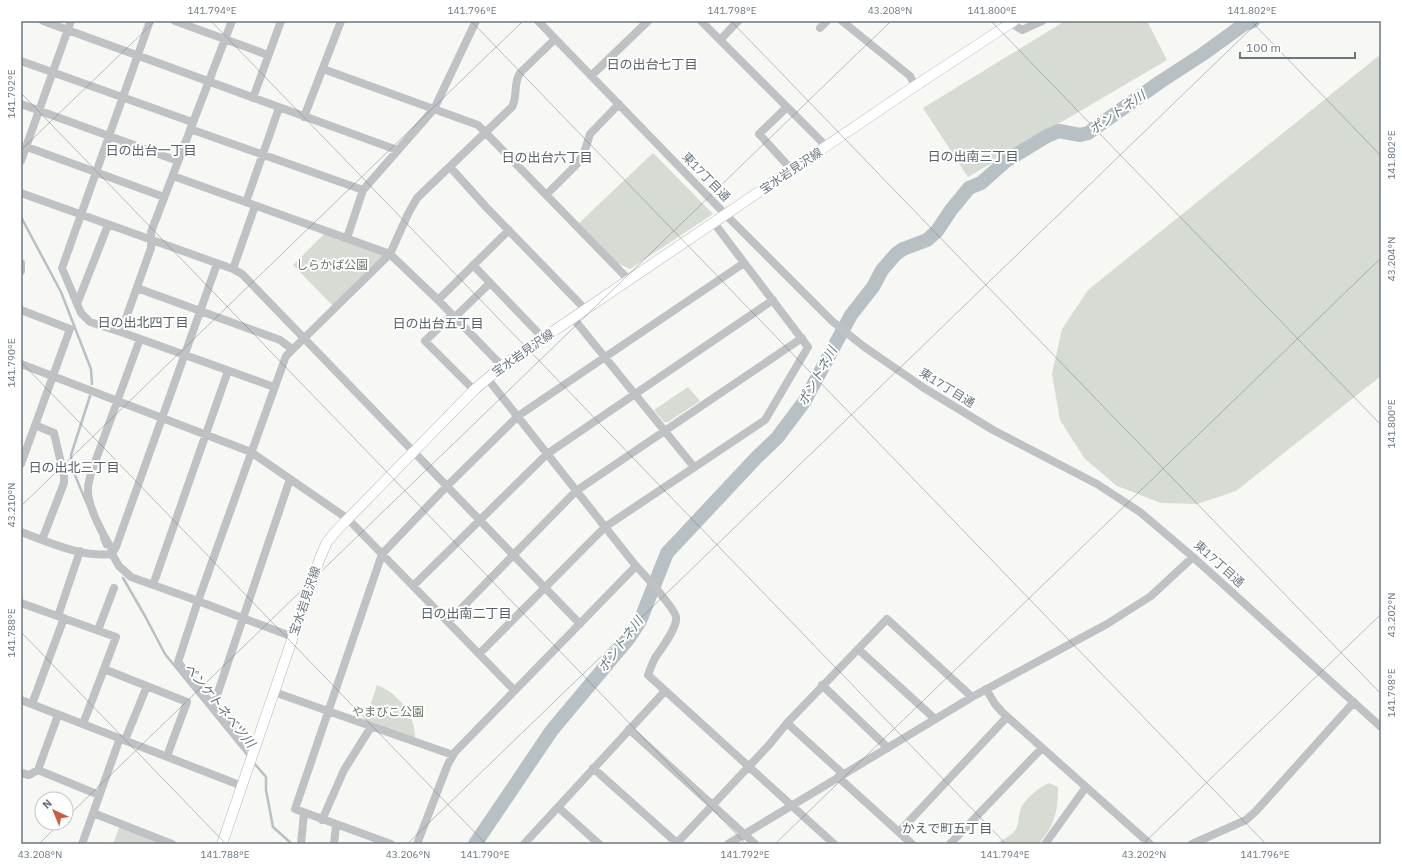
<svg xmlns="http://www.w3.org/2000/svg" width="1402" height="865" font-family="'IBM Plex Sans','Noto Sans JP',sans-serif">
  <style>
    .green { fill: #d6dbd4 }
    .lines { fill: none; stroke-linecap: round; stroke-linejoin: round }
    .stream { stroke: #b7c1c5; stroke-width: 2.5 }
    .river { stroke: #b7c1c5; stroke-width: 14 }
    .major-casing { stroke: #b2b6b9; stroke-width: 11 }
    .minor { stroke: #bec2c5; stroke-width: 8 }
    .major { stroke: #fff; stroke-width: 10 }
    .ticks { fill: none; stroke: #6a7781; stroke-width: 1; stroke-opacity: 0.45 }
    .labels { text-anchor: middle; stroke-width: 4; stroke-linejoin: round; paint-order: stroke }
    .street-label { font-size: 12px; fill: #6a7781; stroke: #fff }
    .park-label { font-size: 12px; fill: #6b7968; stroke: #fff }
    .neighbourhood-label { font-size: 13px; fill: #566067; stroke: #fff }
    .water-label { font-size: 13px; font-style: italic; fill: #65777d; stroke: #fff }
    .neatline { fill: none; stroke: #6a7781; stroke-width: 1.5 }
    .ticks-label { font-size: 10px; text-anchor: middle; fill: #6a7781 }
  </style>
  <rect width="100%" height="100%" fill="#f7f7f4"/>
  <!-- green -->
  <path class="green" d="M 1065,21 L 1147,21 L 1167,60 L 968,177 L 923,108 Z
    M 1381,54 L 1381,376 L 1236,491 L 1197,504 L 1161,503 L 1117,486 L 1085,459 L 1060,420 L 1052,374 L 1062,329 L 1088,290 Z
    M 653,153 L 713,214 L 630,269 L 617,263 L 579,223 Z
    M 325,233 L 386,255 L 333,306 L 293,265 Z
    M 688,387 L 700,401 L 668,422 L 664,422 L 654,410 Z
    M 377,685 C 399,694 416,715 415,739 L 365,721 Z
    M 1049,783 L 1058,787 C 1058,811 1055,826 1038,844 L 995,844 C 1000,841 1010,836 1014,832 C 1019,826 1018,818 1020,811 C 1023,800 1039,787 1049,783 Z
    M 120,825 L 168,844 L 113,844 Z"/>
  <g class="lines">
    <!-- stream -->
    <path class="stream" d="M 21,217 L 61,292 L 91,369 L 92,384
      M 87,504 L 72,468 L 71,455 L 90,396
      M 101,538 L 105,547
      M 123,578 L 145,616 L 165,654 L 249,757
      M 253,762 L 266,777 L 266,790 L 273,827 L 292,844"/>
    <!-- river -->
    <path class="river" d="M 475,844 L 552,730 L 629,638 L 640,621 L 667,553 L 757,457 L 777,438 L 804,402 L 851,315 L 873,287 L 882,270 L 896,254 L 903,249 L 927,240 L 937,231 L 951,210 L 969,188 L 981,183 L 1006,161 L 1047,136 L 1059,131 L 1080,135 L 1088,133 L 1160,82 L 1203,54 L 1243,25 L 1253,21"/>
    <!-- major casing -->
    <g class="major-casing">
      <path id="major" d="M 222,844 L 320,558 L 327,542 L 337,530 L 474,390 L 502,366 L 915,86 L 1014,21"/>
    </g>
    <!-- minor -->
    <path class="minor" d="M 43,21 L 397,150
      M 150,21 L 62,268 L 81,313 L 90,322 L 121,332 L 274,387
      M 175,21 L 268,55
      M 538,21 L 726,215 L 832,321 L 863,346 L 924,388 L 993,430 L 1097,484 L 1140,512 L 1193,557 L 1381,727
      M 701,21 L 827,147
      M 842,21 L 910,76 L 915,86
      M 1011,23 L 1022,30 L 1042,21
      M 820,28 L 827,21
      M 720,40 L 738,21
      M 21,61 L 192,122
      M 323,69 L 478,125 L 629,280
      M 591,76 L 648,21
      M 253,98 L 281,21
      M 21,104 L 178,161
      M 787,107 L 759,134 L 792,170
      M 304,117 L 341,21
      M 190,129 L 363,190
      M 27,147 L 164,197
      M 21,161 L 71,21
      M 450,167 L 487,208 L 585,309
      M 173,176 L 390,254 L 438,300 L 502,366
      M 21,193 L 233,269 L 242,274 L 580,624
      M 546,195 L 578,163 L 584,153 L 590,134 L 619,104
      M 246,202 L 279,108
      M 347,238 L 363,190 L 434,109 L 476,21
      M 21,263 L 21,271
      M 473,265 L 543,338
      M 233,269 L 255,206
      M 137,288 L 280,340 L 292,349
      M 438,300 L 509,230
      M 77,304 L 108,225
      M 21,310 L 70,329 L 21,464
      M 452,315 L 425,341 L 474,390
      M 455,317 L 490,283
      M 573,318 L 694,467
      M 121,332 L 151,248 L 151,232 L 232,21
      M 21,364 L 251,452 L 348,519 L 514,690
      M 35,425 L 54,433 L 64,476 L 64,483 L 42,540
      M 21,532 C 48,542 83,558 112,554 L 119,566 L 131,577 L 198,601 L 293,637
      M 113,551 C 104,537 87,506 88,489 C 88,483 90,478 91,473 L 140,339
      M 112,554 L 116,547 L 217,264
      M 636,566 C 643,573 675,609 676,617 C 678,627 661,649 655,658 C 652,664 650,669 648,675 L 834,844
      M 153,585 L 228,371
      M 413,586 L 547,454 L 773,300
      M 21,603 L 116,637 L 104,669 L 187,702 L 167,756
      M 58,616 L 80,551
      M 448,622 L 576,491 L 802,338
      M 98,630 L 114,588
      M 858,649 L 935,719
      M 479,654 L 605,527 L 765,420 L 808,347 L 714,223
      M 822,685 L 888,748
      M 986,689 L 995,704 L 1002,712 L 1150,844
      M 274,692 L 453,755
      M 21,700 L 242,786
      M 32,704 L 64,618
      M 213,707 L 290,479
      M 787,723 L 843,774
      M 83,724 L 104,669
      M 629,729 L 755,844
      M 125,740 L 147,686
      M 254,750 L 245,746 L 178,662 L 198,601 L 286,356 L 390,254 L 408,214 L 417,198 L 512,107 C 518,96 513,83 520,73 L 555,39
      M 593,768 L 678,844
      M 38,770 L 99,795
      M 21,773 L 29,775 L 38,770 L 58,715
      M 838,777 L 912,844
      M 558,807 L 599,844
      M 93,813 L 172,844
      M 322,820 L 344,770 L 371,727
      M 899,832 L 1007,717
      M 82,844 L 120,738
      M 301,844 L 304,813
      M 334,844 L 336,825
      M 391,844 L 295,809 L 382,554 L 447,486 L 518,416 L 744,263
      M 417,844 L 448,764 L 455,752 L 636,566 L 487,378
      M 524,844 L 665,691
      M 676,844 L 769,745 L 787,723 L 887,619 L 972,697
      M 728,844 L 972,697 L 1107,624 L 1151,596 L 1193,557
      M 950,844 L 1042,748
      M 1045,844 L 1086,787
      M 1192,844 L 1246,820 L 1256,811 L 1354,702"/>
    <!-- major -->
    <use href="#major" class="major"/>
  </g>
  <!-- ticks -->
  <path class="ticks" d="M 211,21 L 1006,844M 471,21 L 1266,844M 731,21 L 1381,694M 991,21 L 1381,425M 1251,21 L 1381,156M 21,93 L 746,844M 21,150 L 155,21M 21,362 L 486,844M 21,506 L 523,21M 21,632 L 226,844M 66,818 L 891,21M 39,844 L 60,823M 407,844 L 1259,21M 775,844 L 1381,258M 1143,844 L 1381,614"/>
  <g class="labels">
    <!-- street labels -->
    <g class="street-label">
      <text transform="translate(791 171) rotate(-34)" y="4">宝水岩見沢線</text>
      <text transform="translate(706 177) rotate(46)" y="4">東17丁目通</text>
      <text transform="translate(523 353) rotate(-35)" y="4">宝水岩見沢線</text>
      <text transform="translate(947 388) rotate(32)" y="4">東17丁目通</text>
      <text transform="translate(1219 564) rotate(42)" y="4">東17丁目通</text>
      <text transform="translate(305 601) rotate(-71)" y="4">宝水岩見沢線</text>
    </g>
    <!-- park labels -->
    <g class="park-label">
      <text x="332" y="269">しらかば公園</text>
      <text x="388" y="716">やまびこ公園</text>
    </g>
    <!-- neighbourhood labels -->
    <g class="neighbourhood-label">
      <text x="652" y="69">日の出台七丁目</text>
      <text x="151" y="155">日の出台一丁目</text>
      <text x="973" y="161">日の出南三丁目</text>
      <text x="547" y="162">日の出台六丁目</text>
      <text x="143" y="327">日の出北四丁目</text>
      <text x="438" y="328">日の出台五丁目</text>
      <text x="74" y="472">日の出北三丁目</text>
      <text x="466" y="618">日の出南二丁目</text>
      <text x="947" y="833">かえで町五丁目</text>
    </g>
    <!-- water labels -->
    <g class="water-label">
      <text transform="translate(1117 112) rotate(-35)" y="5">ポントネ川</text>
      <text transform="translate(817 376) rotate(-61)" y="5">ポントネ川</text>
      <text transform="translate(620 644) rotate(-53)" y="5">ポントネ川</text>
      <text transform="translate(220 705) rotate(51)" y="5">ペンケトネベツ川</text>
    </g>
  </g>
  <!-- border -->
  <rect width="1402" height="865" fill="none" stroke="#ffffff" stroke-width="44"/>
  <!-- north arrow -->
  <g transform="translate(54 811) rotate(316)"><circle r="19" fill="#ffffff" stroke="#c3c9cd"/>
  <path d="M0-3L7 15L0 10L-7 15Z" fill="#cd5d3e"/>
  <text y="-6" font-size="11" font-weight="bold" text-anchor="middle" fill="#6a7781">N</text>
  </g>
  <!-- scale -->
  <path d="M1240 52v6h115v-6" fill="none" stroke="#6a7781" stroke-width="2"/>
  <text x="1246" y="52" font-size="12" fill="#6a7781" stroke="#ffffff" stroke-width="3" paint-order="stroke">100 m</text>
  <rect x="22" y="22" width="1358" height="821" class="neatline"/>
  <g class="ticks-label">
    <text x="212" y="14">141.794°E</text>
    <text x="472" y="14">141.796°E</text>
    <text x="732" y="14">141.798°E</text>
    <text x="890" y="14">43.208°N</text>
    <text x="992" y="14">141.800°E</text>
    <text x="1252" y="14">141.802°E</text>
    <text transform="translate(11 94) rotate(-90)" y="4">141.792°E</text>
    <text transform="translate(1391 155) rotate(-90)" y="4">141.802°E</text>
    <text transform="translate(1391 259) rotate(-90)" y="4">43.204°N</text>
    <text transform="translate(11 363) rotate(-90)" y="4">141.790°E</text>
    <text transform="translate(1391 424) rotate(-90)" y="4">141.800°E</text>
    <text transform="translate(11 505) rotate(-90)" y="4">43.210°N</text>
    <text transform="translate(1391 615) rotate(-90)" y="4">43.202°N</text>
    <text transform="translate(11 633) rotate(-90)" y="4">141.788°E</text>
    <text transform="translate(1391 693) rotate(-90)" y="4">141.798°E</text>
    <text x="40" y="858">43.208°N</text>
    <text x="225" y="858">141.788°E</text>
    <text x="408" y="858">43.206°N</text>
    <text x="485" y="858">141.790°E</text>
    <text x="745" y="858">141.792°E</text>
    <text x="1005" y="858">141.794°E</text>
    <text x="1144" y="858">43.202°N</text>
    <text x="1265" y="858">141.796°E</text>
  </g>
</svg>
